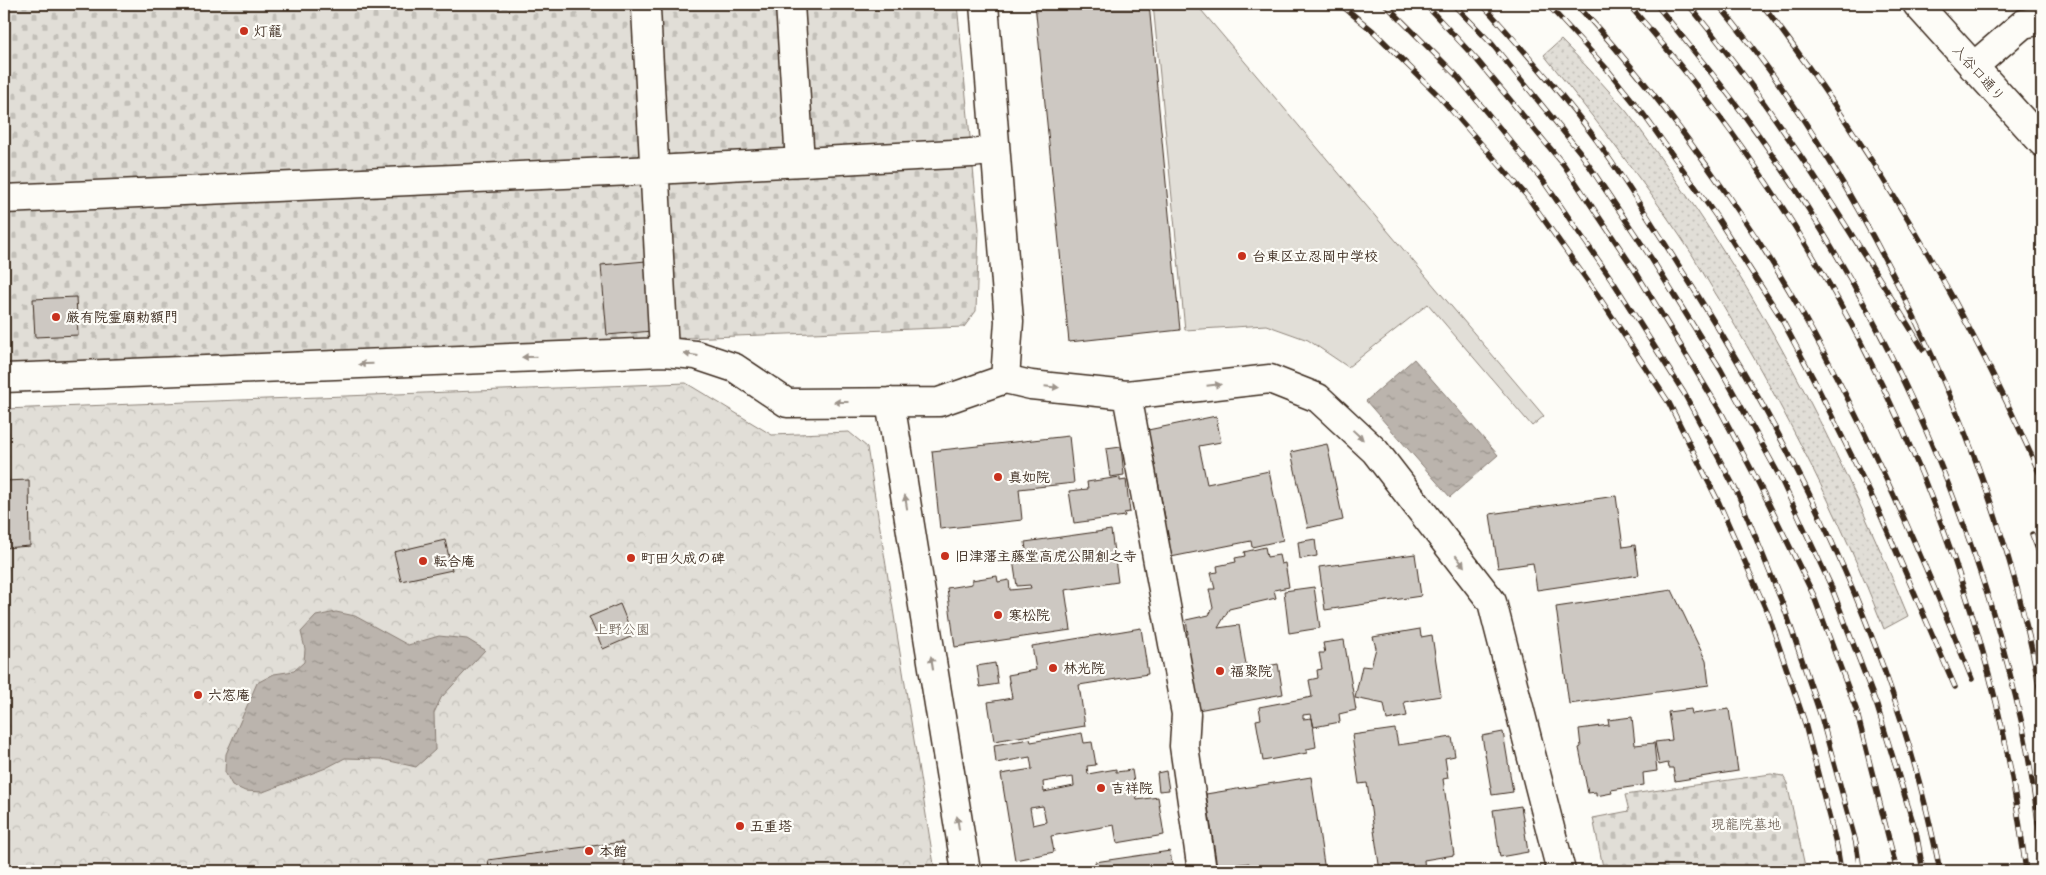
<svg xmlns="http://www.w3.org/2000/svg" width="2046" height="875" font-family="'Balsamiq Sans','Klee One',sans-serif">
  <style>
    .grass { fill: url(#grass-dots); stroke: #8e847a }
    .cemetery { fill: url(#cemetery-stones); stroke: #8e847a }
    .park { fill: url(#park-crowns); stroke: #8e847a }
    .garden { fill: #e1ded7; stroke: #8e847a }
    .water { fill: url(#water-ripples); stroke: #887d74 }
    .building { fill: #cdc8c2; stroke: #3b2a1e; fill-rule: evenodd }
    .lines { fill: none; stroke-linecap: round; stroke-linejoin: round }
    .minor-casing { stroke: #3b2a1e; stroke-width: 31 }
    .minor { stroke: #fdfcf7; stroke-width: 28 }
    .rail-casing { stroke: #3b2a1e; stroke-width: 5.5 }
    .rail { stroke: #fdfcf7; stroke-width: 4; stroke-dasharray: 11; stroke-linecap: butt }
    .oneway { fill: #9c938a }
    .poi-dot { fill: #c8321e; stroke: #fdfcf7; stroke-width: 2 }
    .labels { text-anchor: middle; stroke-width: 4.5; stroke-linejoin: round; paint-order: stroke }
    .poi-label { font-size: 14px; font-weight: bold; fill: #3b2a1e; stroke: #fdfcf7; text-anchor: start }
    .street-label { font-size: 14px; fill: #3b2a1e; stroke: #fdfcf7 }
    .park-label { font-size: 14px; fill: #64574c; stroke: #fdfcf7 }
  </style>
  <defs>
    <pattern id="grass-dots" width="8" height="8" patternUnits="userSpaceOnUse" patternTransform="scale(1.25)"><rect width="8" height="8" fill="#e1ded7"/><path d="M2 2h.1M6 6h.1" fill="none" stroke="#c2bfb8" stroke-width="1.8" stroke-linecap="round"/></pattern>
    <pattern id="cemetery-stones" width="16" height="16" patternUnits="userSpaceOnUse" patternTransform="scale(1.25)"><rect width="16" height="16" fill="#e1ded7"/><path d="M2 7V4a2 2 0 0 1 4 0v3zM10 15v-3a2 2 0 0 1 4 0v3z" fill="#c2bfb8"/></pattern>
    <pattern id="park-crowns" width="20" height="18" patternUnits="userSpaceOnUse" patternTransform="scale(1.25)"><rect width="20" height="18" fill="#e1ded7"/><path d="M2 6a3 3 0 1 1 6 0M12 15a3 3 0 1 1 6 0" fill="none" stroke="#c2bfb8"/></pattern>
    <pattern id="water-ripples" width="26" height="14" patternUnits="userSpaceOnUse" patternTransform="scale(1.25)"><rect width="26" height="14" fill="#bbb4ad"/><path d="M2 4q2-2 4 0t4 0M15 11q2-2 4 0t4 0" fill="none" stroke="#99938c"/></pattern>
  </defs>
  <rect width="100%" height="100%" fill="#fdfcf7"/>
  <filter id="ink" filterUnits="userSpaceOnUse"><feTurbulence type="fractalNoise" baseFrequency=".02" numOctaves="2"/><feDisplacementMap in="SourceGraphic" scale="10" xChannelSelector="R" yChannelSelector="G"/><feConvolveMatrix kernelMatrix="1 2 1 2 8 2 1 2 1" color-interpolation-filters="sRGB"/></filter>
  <g filter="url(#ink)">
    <!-- grass -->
    <path class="grass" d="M 1561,40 C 1584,63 1606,87 1627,112 C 1645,135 1661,159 1678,183 C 1773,317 1846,465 1908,616 L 1884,629 C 1840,517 1786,410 1724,307 C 1709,284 1696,259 1680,236 C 1638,174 1591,114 1544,55 Z"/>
    <!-- cemetery -->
    <path class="cemetery" d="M 4,4 L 957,4 L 979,229 L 976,311 L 964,327 L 4,365 Z
      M 1771,774 L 1783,776 L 1787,783 L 1806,871 L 1587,871 L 1603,867 L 1593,818 L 1629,811 L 1625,795 Z"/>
    <!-- park -->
    <path class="park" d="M 686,383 L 772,435 L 849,432 L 867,447 L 935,871 L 4,871 L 4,409 Z"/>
    <!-- garden -->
    <path class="garden" d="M 1153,4 L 1196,4 L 1544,416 L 1532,426 L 1428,304 L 1348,367 L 1308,340 L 1266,325 L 1185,330 Z"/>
    <!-- water -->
    <path class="water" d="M 1414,359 L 1498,455 L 1450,497 L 1366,401 Z
      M 336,612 L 355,616 L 408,645 L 439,636 L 467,639 L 485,650 L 441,698 L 434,713 L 435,750 L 416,767 L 381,759 L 345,758 L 326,768 L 263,792 L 245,791 L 232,785 L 225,772 L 226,754 L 257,683 L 274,674 L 294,671 L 304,662 L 305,649 L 301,632 L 316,616 Z"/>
    <!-- building -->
    <path class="building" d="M 1035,4 L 1149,4 L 1180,330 L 1069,342 Z
      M 646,261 L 652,331 L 607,335 L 601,265 Z
      M 76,297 L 78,335 L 35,337 L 33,299 Z
      M 1216,416 L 1221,442 L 1199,446 L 1207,484 L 1269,471 L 1283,540 L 1252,547 L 1251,541 L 1166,558 L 1159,524 L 1166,522 L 1148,430 Z
      M 1069,436 L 1074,483 L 1019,489 L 1022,520 L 940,529 L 932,451 Z
      M 1327,444 L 1343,520 L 1308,528 L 1291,452 Z
      M 1121,447 L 1124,475 L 1110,477 L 1106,449 Z
      M 1120,477 L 1120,481 L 1126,480 L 1130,512 L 1124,513 L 1125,516 L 1074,523 L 1069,491 L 1088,489 L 1087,482 Z
      M 29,480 L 30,546 L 4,548 L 4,481 Z
      M 1616,496 L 1623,547 L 1635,545 L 1639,575 L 1537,590 L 1533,563 L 1498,568 L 1490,514 Z
      M 1111,530 L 1118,582 L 1065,590 L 1071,630 L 955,647 L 947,588 L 972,584 L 972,580 L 997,576 L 998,582 L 1009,580 L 1010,590 L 1031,588 L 1030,585 L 1017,586 L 1013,560 L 1027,558 L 1025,542 Z
      M 1315,539 L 1317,556 L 1300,559 L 1298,542 Z
      M 445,540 L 452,570 L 401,581 L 394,552 Z
      M 1265,547 L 1267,557 L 1279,555 L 1281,564 L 1285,563 L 1289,587 L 1274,590 L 1276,598 L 1229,609 L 1218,628 L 1239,625 L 1247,670 L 1278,664 L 1283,694 L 1198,710 L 1185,635 L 1188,634 L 1186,620 L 1209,615 L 1213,608 L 1209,589 L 1215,589 L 1211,573 L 1218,572 L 1217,566 L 1236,562 L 1235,558 L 1245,556 L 1244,552 Z
      M 1415,554 L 1421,596 L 1325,610 L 1319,567 Z
      M 1314,587 L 1320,628 L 1289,633 L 1284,591 Z
      M 1672,590 L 1706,661 L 1709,685 L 1569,704 L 1556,607 Z
      M 620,604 L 633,636 L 603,649 L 589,617 Z
      M 1141,628 L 1148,674 L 1079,685 L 1085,726 L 994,741 L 988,702 L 1012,698 L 1008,675 L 1036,670 L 1032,646 Z
      M 1420,629 L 1421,637 L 1432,635 L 1441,696 L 1404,702 L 1407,716 L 1387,720 L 1384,704 L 1355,698 L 1362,666 L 1371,667 L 1376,648 L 1373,637 Z
      M 1344,640 L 1356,710 L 1339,714 L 1340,722 L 1314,727 L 1311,714 L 1303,715 L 1303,719 L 1312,718 L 1316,747 L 1307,749 L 1307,753 L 1263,761 L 1256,720 L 1261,719 L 1259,707 L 1312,697 L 1309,680 L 1318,678 L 1317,670 L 1322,669 L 1319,653 L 1325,653 L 1323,643 Z
      M 995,663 L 998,684 L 980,687 L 977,666 Z
      M 1691,709 L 1692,714 L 1729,709 L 1738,771 L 1675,781 L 1673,768 L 1669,768 L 1668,763 L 1659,765 L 1655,742 L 1672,740 L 1668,712 Z
      M 1632,717 L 1635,745 L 1654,743 L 1657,771 L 1643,773 L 1644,785 L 1611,790 L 1612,793 L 1596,796 L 1596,792 L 1588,793 L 1579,748 L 1581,747 L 1579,729 L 1609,725 L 1608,720 Z
      M 1395,729 L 1398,745 L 1452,737 L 1455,756 L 1445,758 L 1448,778 L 1443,779 L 1454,855 L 1424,860 L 1425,871 L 1380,871 L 1367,783 L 1359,784 L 1352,735 Z
      M 1503,732 L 1513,792 L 1492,795 L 1482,736 Z
      M 1082,733 L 1084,743 L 1092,742 L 1096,765 L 1087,766 L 1088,774 L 1116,769 L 1116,772 L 1132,770 L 1137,800 L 1158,797 L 1164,835 L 1117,843 L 1114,825 L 1051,836 L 1054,852 L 1015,860 L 1001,774 L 1032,769 L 1030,757 L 996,763 L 994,745 L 1030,739 L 1031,742 ZM 1073,777 L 1074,786 L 1044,792 L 1043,782 ZM 1043,806 L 1046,822 L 1033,825 L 1030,808 Z
      M 1166,771 L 1169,790 L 1159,791 L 1157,773 Z
      M 1311,777 L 1325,871 L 1251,871 L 1249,863 L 1217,867 L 1206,794 Z
      M 1521,806 L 1528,852 L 1500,857 L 1493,810 Z
      M 622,842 L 626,871 L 490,871 L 488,860 Z
      M 1170,851 L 1173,871 L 1096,871 L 1095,862 Z"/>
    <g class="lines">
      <!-- minor casing -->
      <g class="minor-casing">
        <path id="minor" d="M 790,4 L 800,162
          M 984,4 L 1009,321 L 1005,379
          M 1917,4 L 2042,142
          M 646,9 L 664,352
          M 1973,67 L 2023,24 L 2042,20
          M 4,199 L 655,170 L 972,153 L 995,150
          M 4,378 L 664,352 L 696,355 L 735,368 L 787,403 L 939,402 L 1005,379 L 1031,385 L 1127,395 L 1270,379 L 1318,398 L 1375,451 L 1492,602 L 1561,871
          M 1127,395 L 1186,714 L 1184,746 L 1202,871
          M 890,402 L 966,871"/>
      </g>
      <!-- minor -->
      <use href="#minor" class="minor"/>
      <!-- rail casing -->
      <g class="rail-casing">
        <path id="rail" d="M 1340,4 L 1373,31 L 1438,95 L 1527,196 L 1597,294 L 1669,403 L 1719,503 L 1768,614 L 1804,720 L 1837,847 L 1841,871
          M 1385,4 L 1456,75 L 1544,182 L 1614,283 L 1684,393 L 1738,494 L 1784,607 L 1821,716 L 1856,843 L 1860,871
          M 1425,4 L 1477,60 L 1564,165 L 1634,269 L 1721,412 L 1759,484 L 1813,594 L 1856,709 L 1897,871
          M 1453,4 L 1492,44 L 1580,152 L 1651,258 L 1721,370 L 1779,475 L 1831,586 L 1877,706 L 1916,832 L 1923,871
          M 1482,4 C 1522,48 1562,93 1597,141 C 1632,190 1663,241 1695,291 C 1808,471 1899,662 1940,871
          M 1547,4 L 1607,69 L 1644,115 L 1716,216 L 1780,316 L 1813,378 L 1877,507 L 1955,687
          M 1576,4 C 1631,63 1680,126 1726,193 C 1753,232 1779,271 1802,313 C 1868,430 1921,554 1972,679
          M 1628,4 C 1811,209 1943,463 2003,732 C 2013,778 2020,825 2026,871
          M 1656,4 C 1685,41 1716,77 1744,115 C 1877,295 1973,505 2022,724 C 2031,765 2036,808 2042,850
          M 1688,4 C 1777,111 1850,231 1923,349
          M 1718,4 C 1792,93 1853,193 1904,297 C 1968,425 2018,560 2042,702
          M 1762,4 C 1872,148 1969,312 2042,479
          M 2032,534 L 2042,560"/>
      </g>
      <!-- rail -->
      <use href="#rail" class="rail"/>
    </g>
    <!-- one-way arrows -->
    <defs><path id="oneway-solid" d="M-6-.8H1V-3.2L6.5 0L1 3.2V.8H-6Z" transform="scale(1.25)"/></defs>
    <g class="oneway">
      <use href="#oneway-solid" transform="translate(691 355) rotate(-172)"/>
      <use href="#oneway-solid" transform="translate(529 357) rotate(178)"/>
      <use href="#oneway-solid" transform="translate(366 364) rotate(178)"/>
      <use href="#oneway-solid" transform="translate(1214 385) rotate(-6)"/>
      <use href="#oneway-solid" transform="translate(1052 387) rotate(6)"/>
      <use href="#oneway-solid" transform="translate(841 402) rotate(180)"/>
      <use href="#oneway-solid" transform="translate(1358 435) rotate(43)"/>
      <use href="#oneway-solid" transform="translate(906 502) rotate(-99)"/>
      <use href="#oneway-solid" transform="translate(1460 561) rotate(52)"/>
      <use href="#oneway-solid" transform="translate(932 663) rotate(-99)"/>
      <use href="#oneway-solid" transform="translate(958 823) rotate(-99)"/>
    </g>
  </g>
  <!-- markers -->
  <g class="poi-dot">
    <circle cx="244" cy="31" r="5"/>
    <circle cx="1242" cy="256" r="5"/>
    <circle cx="56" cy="317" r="5"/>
    <circle cx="998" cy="477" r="5"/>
    <circle cx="945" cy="556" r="5"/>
    <circle cx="631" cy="558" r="5"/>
    <circle cx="423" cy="561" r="5"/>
    <circle cx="998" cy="615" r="5"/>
    <circle cx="1053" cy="668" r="5"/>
    <circle cx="1220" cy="671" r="5"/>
    <circle cx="198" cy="695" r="5"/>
    <circle cx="1101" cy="788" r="5"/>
    <circle cx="740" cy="826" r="5"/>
    <circle cx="589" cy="851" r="5"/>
  </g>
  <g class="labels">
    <!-- poi labels -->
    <g class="poi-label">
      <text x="254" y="36">灯籠</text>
      <text x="1252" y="261">台東区立忍岡中学校</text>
      <text x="66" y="322">厳有院霊廟勅額門</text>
      <text x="1008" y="482">真如院</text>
      <text x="955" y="561">旧津藩主藤堂高虎公開創之寺</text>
      <text x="641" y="563">町田久成の碑</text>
      <text x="433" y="566">転合庵</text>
      <text x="1008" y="620">寒松院</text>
      <text x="1063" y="673">林光院</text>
      <text x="1230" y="676">福聚院</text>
      <text x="208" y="700">六窓庵</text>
      <text x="1111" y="793">吉祥院</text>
      <text x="750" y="831">五重塔</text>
      <text x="599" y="856">本館</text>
    </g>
    <!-- street labels -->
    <g class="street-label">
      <text transform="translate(1979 73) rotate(48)" y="5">入谷口通り</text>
    </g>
    <!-- park labels -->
    <g class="park-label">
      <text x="622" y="634">上野公園</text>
      <text x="1746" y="829">現龍院墓地</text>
    </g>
  </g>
  <!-- margin -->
  <rect width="2046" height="875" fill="none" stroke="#fdfcf7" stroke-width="20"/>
  <rect x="10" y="10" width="2026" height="855" fill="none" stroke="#3b2a1e" stroke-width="2" filter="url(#ink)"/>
</svg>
